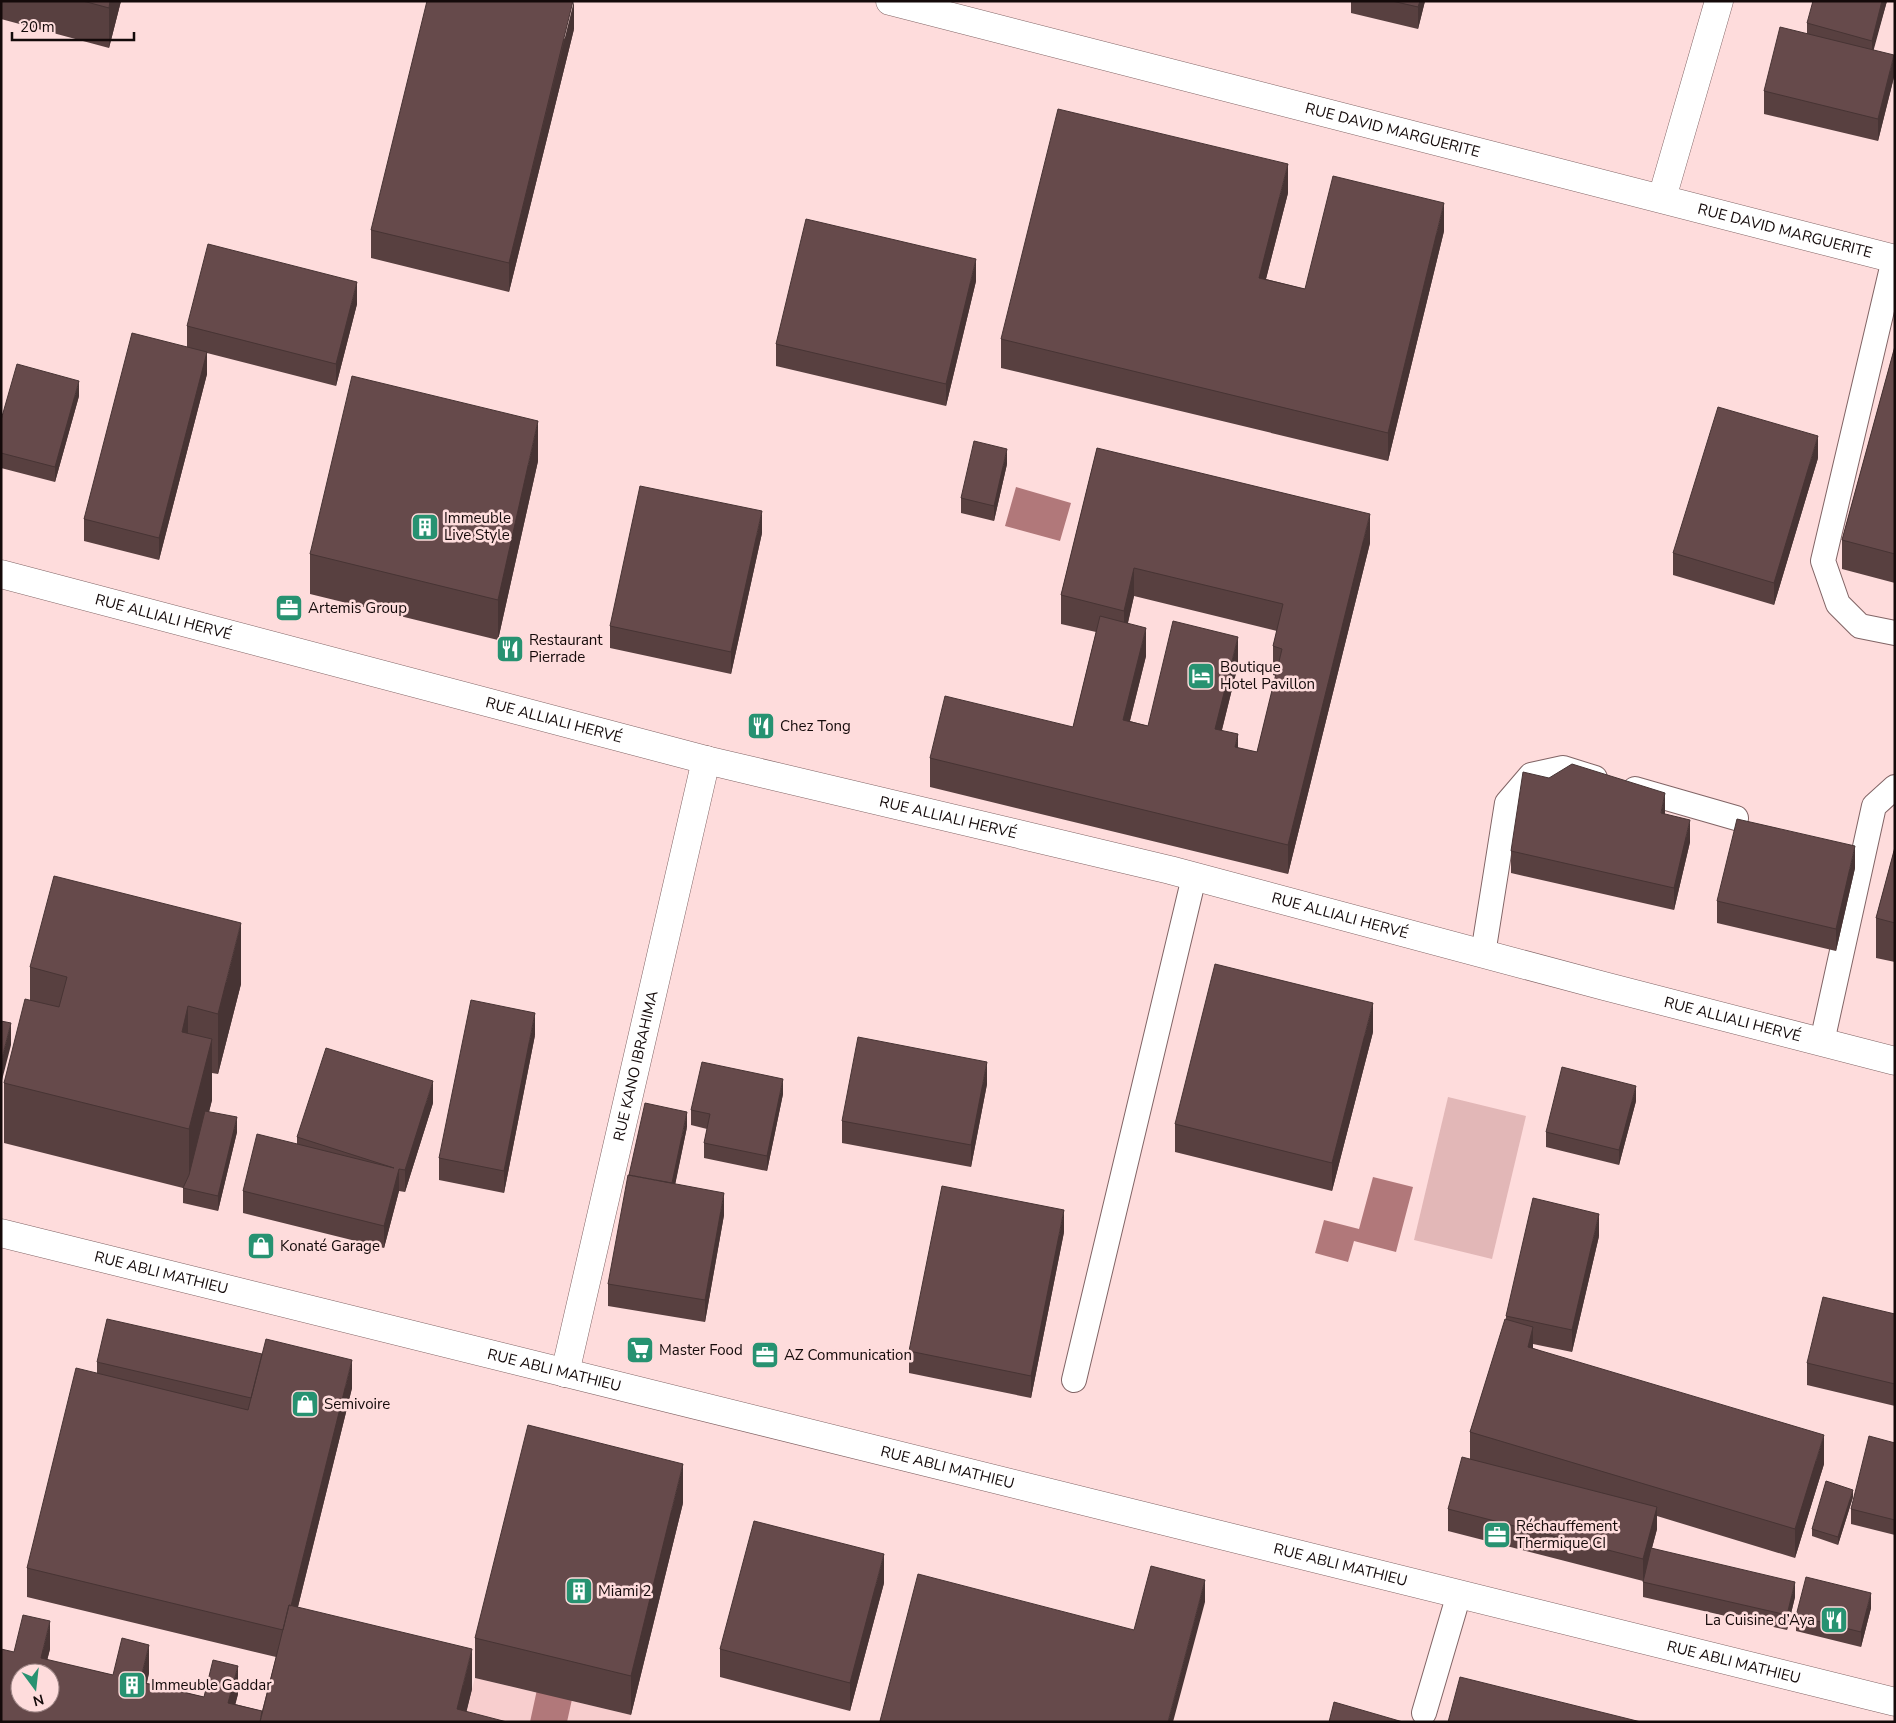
<svg xmlns="http://www.w3.org/2000/svg" width="1896" height="1723" font-family="'Nunito Sans',sans-serif">
  <style>
    .built { fill: #f8cece }
    .green { fill: #e2b7b7 }
    .water { fill: #b1787a }
    .lines { fill: none; stroke-linecap: round; stroke-linejoin: round }
    .lane-casing { stroke: #816465; stroke-width: 26 }
    .street-casing { stroke: #816465; stroke-width: 29 }
    .lane { stroke: #fff; stroke-width: 24 }
    .street { stroke: #fff; stroke-width: 28 }
    .wall { fill: #584040; fill-rule: evenodd }
    .shaded-wall { fill: #473434 }
    .building { fill: #664a4b; stroke: #473434; fill-rule: evenodd }
    .labels { text-anchor: middle; stroke-width: 5; stroke-linejoin: round; paint-order: stroke }
    .street-label { font-size: 15px; fill: #140a0a; stroke: #fedcdc }
    .poi-label { font-size: 15px; fill: #140a0a; stroke: #fedcdc; text-anchor: start }
  </style>
  <rect width="100%" height="100%" fill="#fedcdc"/>
  <!-- built -->
  <path class="built" d="M 475,1678 L 631,1715 L 629,1722 L 270,1722 L 472,1689 Z"/>
  <!-- green -->
  <path class="green" d="M 1448,1097 L 1526,1116 L 1492,1259 L 1414,1240 Z"/>
  <!-- water -->
  <path class="water" d="M 1016,487 L 1071,503 L 1060,541 L 1005,526 Z
    M 1373,1177 L 1413,1187 L 1396,1252 L 1354,1241 L 1348,1262 L 1315,1253 L 1324,1220 L 1359,1229 Z
    M 541,1671 L 576,1681 L 567,1722 L 530,1722 Z"/>
  <g class="lines">
    <!-- lane casing -->
    <g class="lane-casing">
      <path id="lane" d="M 1894,259 L 1823,561 L 1838,604 L 1860,626 L 1895,633
        M 1635,789 L 1736,818
        M 1483,954 L 1507,803 L 1531,775 L 1563,768 L 1595,778
        M 1822,1042 L 1874,806 L 1895,787
        M 1074,1380 L 1194,877
        M 1424,1713 L 1459,1594"/>
    </g>
    <!-- street casing -->
    <g class="street-casing">
      <g id="street">
        <path id="s1" d="M 890,1 L 1895,259"/>
        <path d="M 1662,198 L 1719,1"/>
        <path id="s2" d="M 1,574 L 706,760 L 1170,870 L 1604,986 L 1895,1061"/>
        <path id="s3" d="M 1,1233 L 1895,1702"/>
        <path id="s4" d="M 565,1373 L 706,760"/>
      </g>
    </g>
    <!-- lane -->
    <use href="#lane" class="lane"/>
    <!-- street -->
    <use href="#street" class="street"/>
  </g>
  <!-- wall -->
  <path class="wall" d="M 1,1 L 121,1 L 109,48 L 1,19 Z
    M 1351,1 L 1425,1 L 1418,29 L 1351,13 Z
    M 1887,1 L 1873,49 L 1894,77 L 1878,141 L 1764,114 L 1764,91 L 1807,33 L 1807,23 Z
    M 574,29 L 509,292 L 371,258 L 371,230 Z
    M 1288,193 L 1266,279 L 1305,289 L 1444,231 L 1388,461 L 1001,368 L 1001,339 Z
    M 976,281 L 946,406 L 776,366 L 776,344 Z
    M 357,304 L 336,386 L 207,353 L 207,374 L 159,560 L 84,541 L 84,519 L 187,347 L 187,326 Z
    M 1895,346 L 1895,583 L 1842,569 L 1842,540 Z
    M 79,396 L 55,482 L 1,468 L 1,420 Z
    M 1097,448 L 1370,543 L 1288,874 L 930,787 L 930,758 L 1073,727 L 1096,632 L 1061,624 L 1061,595 ZM 1134,596 L 1277,631 L 1273,646 L 1273,675 L 1276,676 L 1257,752 L 1238,748 L 1222,730 L 1238,665 L 1148,726 L 1130,721 L 1146,656 L 1128,623 Z
    M 1818,458 L 1774,605 L 1673,575 L 1673,553 Z
    M 538,461 L 498,640 L 310,594 L 310,554 Z
    M 1007,464 L 994,521 L 961,513 L 961,498 Z
    M 762,533 L 731,674 L 610,648 L 610,626 Z
    M 1549,778 L 1665,814 L 1690,842 L 1674,910 L 1511,873 L 1511,851 Z
    M 1895,847 L 1895,962 L 1876,958 L 1876,918 Z
    M 1855,868 L 1836,951 L 1717,923 L 1717,901 Z
    M 30,967 L 241,984 L 218,1074 L 212,1073 L 212,1100 L 209,1112 L 237,1132 L 218,1211 L 183,1203 L 183,1188 L 4,1143 L 4,1083 L 30,1000 Z
    M 1373,1032 L 1332,1191 L 1175,1152 L 1175,1124 Z
    M 535,1035 L 504,1193 L 439,1180 L 439,1158 Z
    M 987,1084 L 971,1167 L 842,1143 L 842,1121 Z
    M 783,1094 L 767,1171 L 704,1158 L 704,1143 L 707,1129 L 691,1125 L 691,1110 Z
    M 1636,1101 L 1619,1165 L 1546,1147 L 1546,1132 Z
    M 433,1103 L 405,1192 L 399,1191 L 384,1248 L 243,1213 L 243,1191 L 297,1144 L 297,1137 Z
    M 687,1127 L 675,1184 L 724,1215 L 705,1322 L 608,1306 L 608,1284 Z
    M 1064,1232 L 1031,1398 L 909,1373 L 909,1351 Z
    M 1599,1236 L 1572,1352 L 1533,1344 L 1533,1348 L 1824,1464 L 1795,1558 L 1657,1516 L 1657,1529 L 1652,1548 L 1795,1597 L 1787,1630 L 1643,1597 L 1643,1581 L 1448,1531 L 1448,1509 L 1470,1459 L 1470,1432 L 1506,1319 L 1506,1316 Z
    M 1895,1314 L 1895,1406 L 1807,1385 L 1807,1363 Z
    M 97,1362 L 352,1388 L 298,1607 L 472,1689 L 466,1712 L 1,1722 L 14,1652 L 50,1649 L 47,1660 L 113,1675 L 149,1673 L 147,1683 L 204,1697 L 238,1694 L 235,1704 L 262,1711 L 276,1657 L 27,1597 L 27,1568 L 97,1374 Z
    M 1895,1443 L 1895,1535 L 1851,1524 L 1851,1509 Z
    M 1853,1497 L 1838,1545 L 1812,1536 L 1812,1529 Z
    M 683,1503 L 631,1715 L 475,1678 L 475,1638 Z
    M 884,1583 L 850,1711 L 720,1677 L 720,1649 Z
    M 1871,1608 L 1861,1647 L 1796,1631 L 1796,1616 Z"/>
  <!-- shaded-wall -->
  <path class="shaded-wall" d="M 110,1 L 121,1 L 109,48 L 109,8 Z
    M 574,1 L 574,29 L 509,292 L 509,263 Z
    M 1420,1 L 1425,1 L 1418,29 L 1418,7 Z
    M 1882,1 L 1887,1 L 1872,56 L 1872,41 Z
    M 1894,55 L 1894,77 L 1878,141 L 1878,119 Z
    M 1288,164 L 1288,193 L 1259,306 L 1259,278 Z
    M 1444,203 L 1444,231 L 1388,461 L 1388,433 Z
    M 976,259 L 976,281 L 946,406 L 946,384 Z
    M 357,282 L 357,304 L 336,386 L 336,364 Z
    M 207,352 L 207,374 L 159,560 L 159,538 Z
    M 79,381 L 79,396 L 55,482 L 55,467 Z
    M 538,421 L 538,461 L 498,640 L 498,600 Z
    M 1818,436 L 1818,458 L 1774,605 L 1774,583 Z
    M 1007,449 L 1007,464 L 994,521 L 994,506 Z
    M 762,511 L 762,533 L 731,674 L 731,652 Z
    M 1370,514 L 1370,543 L 1288,874 L 1288,845 Z
    M 1134,568 L 1134,596 L 1124,639 L 1124,611 Z
    M 1146,628 L 1146,656 L 1123,748 L 1123,720 Z
    M 1238,637 L 1238,665 L 1215,757 L 1215,729 Z
    M 1238,734 L 1238,762 L 1235,747 Z
    M 1665,793 L 1665,815 L 1661,813 Z
    M 1690,820 L 1690,842 L 1674,910 L 1674,888 Z
    M 1855,846 L 1855,868 L 1836,951 L 1836,929 Z
    M 241,923 L 241,984 L 218,1074 L 218,1014 Z
    M 1373,1003 L 1373,1032 L 1332,1191 L 1332,1163 Z
    M 188,1006 L 188,1067 L 182,1032 Z
    M 535,1013 L 535,1035 L 504,1193 L 504,1171 Z
    M 11,1023 L 11,1045 L 1,1084 L 1,1062 Z
    M 212,1039 L 212,1100 L 189,1190 L 189,1129 Z
    M 987,1062 L 987,1084 L 971,1167 L 971,1145 Z
    M 783,1079 L 783,1094 L 767,1171 L 767,1156 Z
    M 433,1081 L 433,1103 L 405,1192 L 405,1170 Z
    M 1636,1086 L 1636,1101 L 1619,1165 L 1619,1150 Z
    M 687,1112 L 687,1127 L 672,1200 L 672,1185 Z
    M 237,1117 L 237,1132 L 218,1211 L 218,1196 Z
    M 399,1169 L 399,1191 L 384,1248 L 384,1226 Z
    M 724,1193 L 724,1215 L 705,1322 L 705,1300 Z
    M 1064,1210 L 1064,1232 L 1031,1398 L 1031,1376 Z
    M 1599,1214 L 1599,1236 L 1572,1352 L 1572,1330 Z
    M 1533,1327 L 1533,1356 L 1528,1347 Z
    M 352,1360 L 352,1388 L 285,1659 L 285,1631 Z
    M 1824,1435 L 1824,1464 L 1795,1558 L 1795,1529 Z
    M 683,1464 L 683,1503 L 631,1715 L 631,1676 Z
    M 1853,1490 L 1853,1497 L 1838,1545 L 1838,1537 Z
    M 1657,1507 L 1657,1529 L 1643,1581 L 1643,1559 Z
    M 884,1554 L 884,1583 L 850,1711 L 850,1683 Z
    M 1205,1580 L 1205,1602 L 1173,1722 L 1168,1722 Z
    M 1795,1582 L 1795,1597 L 1787,1630 L 1787,1615 Z
    M 1871,1593 L 1871,1608 L 1861,1647 L 1861,1632 Z
    M 50,1621 L 50,1649 L 44,1673 L 41,1658 Z
    M 149,1645 L 149,1673 L 140,1710 L 140,1682 Z
    M 472,1649 L 472,1689 L 464,1722 L 457,1709 Z
    M 238,1666 L 238,1694 L 231,1722 L 228,1703 Z"/>
  <!-- building -->
  <path class="building" d="M 83,1 L 110,1 L 109,8 Z
    M 427,1 L 573,1 L 509,263 L 371,230 Z
    M 1392,1 L 1420,1 L 1418,7 Z
    M 1813,1 L 1882,1 L 1872,41 L 1807,23 Z
    M 1780,27 L 1894,55 L 1878,119 L 1764,91 Z
    M 1058,109 L 1288,164 L 1259,278 L 1305,289 L 1333,176 L 1444,203 L 1388,433 L 1001,339 Z
    M 806,219 L 976,259 L 946,384 L 776,344 Z
    M 208,244 L 357,282 L 336,364 L 187,326 Z
    M 132,333 L 207,352 L 159,538 L 84,519 Z
    M 1895,346 L 1895,554 L 1842,540 Z
    M 17,364 L 79,381 L 55,467 L 1,453 L 1,420 Z
    M 352,376 L 538,421 L 498,600 L 310,554 Z
    M 1718,407 L 1818,436 L 1774,583 L 1673,553 Z
    M 974,441 L 1007,449 L 994,506 L 961,498 Z
    M 1097,448 L 1370,514 L 1288,845 L 930,758 L 945,696 L 1073,727 L 1100,616 L 1146,628 L 1123,720 L 1148,726 L 1173,621 L 1238,637 L 1215,729 L 1238,734 L 1235,747 L 1257,752 L 1282,649 L 1273,646 L 1283,604 L 1134,568 L 1124,611 L 1061,595 Z
    M 640,486 L 762,511 L 731,652 L 610,626 Z
    M 1572,764 L 1665,793 L 1661,813 L 1690,820 L 1674,888 L 1511,851 L 1523,772 L 1549,778 Z
    M 1737,819 L 1855,846 L 1836,929 L 1717,901 Z
    M 1895,847 L 1895,923 L 1876,918 Z
    M 54,876 L 241,923 L 218,1014 L 188,1006 L 182,1032 L 212,1039 L 189,1129 L 4,1083 L 25,999 L 59,1007 L 67,977 L 30,967 Z
    M 1215,964 L 1373,1003 L 1332,1163 L 1175,1124 Z
    M 471,1000 L 535,1013 L 504,1171 L 439,1158 Z
    M 1,1021 L 11,1023 L 1,1062 Z
    M 858,1037 L 987,1062 L 971,1145 L 842,1121 Z
    M 326,1048 L 433,1081 L 405,1170 L 399,1169 L 384,1226 L 243,1191 L 257,1134 L 394,1168 L 297,1137 Z
    M 702,1062 L 783,1079 L 767,1156 L 704,1143 L 710,1114 L 691,1110 Z
    M 1562,1067 L 1636,1086 L 1619,1150 L 1546,1132 Z
    M 645,1103 L 687,1112 L 672,1183 L 629,1175 Z
    M 205,1111 L 237,1117 L 218,1196 L 183,1188 L 189,1175 Z
    M 628,1175 L 724,1193 L 705,1300 L 608,1284 Z
    M 942,1186 L 1064,1210 L 1031,1376 L 909,1351 Z
    M 1533,1198 L 1599,1214 L 1572,1330 L 1506,1316 Z
    M 1823,1297 L 1895,1314 L 1895,1384 L 1807,1363 Z
    M 107,1319 L 262,1354 L 251,1398 L 97,1362 Z
    M 1505,1319 L 1533,1327 L 1528,1347 L 1824,1435 L 1795,1529 L 1470,1432 Z
    M 266,1339 L 352,1360 L 291,1606 L 289,1605 L 283,1630 L 27,1568 L 76,1368 L 248,1410 Z
    M 528,1425 L 683,1464 L 631,1676 L 475,1638 Z
    M 1869,1436 L 1895,1443 L 1895,1520 L 1851,1509 Z
    M 1462,1457 L 1657,1507 L 1643,1559 L 1448,1509 Z
    M 1826,1481 L 1853,1490 L 1838,1537 L 1812,1529 Z
    M 754,1521 L 884,1554 L 850,1683 L 720,1649 Z
    M 1651,1548 L 1795,1582 L 1787,1615 L 1643,1582 Z
    M 1151,1566 L 1205,1580 L 1168,1722 L 884,1722 L 880,1721 L 918,1574 L 1134,1630 Z
    M 1806,1577 L 1871,1593 L 1861,1632 L 1796,1616 Z
    M 289,1605 L 472,1649 L 457,1709 L 507,1722 L 260,1722 Z
    M 23,1615 L 50,1621 L 41,1658 L 113,1675 L 122,1638 L 149,1645 L 140,1682 L 204,1697 L 213,1660 L 238,1666 L 228,1703 L 262,1711 L 260,1722 L 1,1722 L 1,1649 L 14,1652 ZM 20,1673 L 50,1673 L 50,1703 L 20,1703 Z
    M 1460,1677 L 1641,1722 L 1448,1722 Z
    M 1334,1702 L 1403,1722 L 1329,1722 Z"/>
  <!-- icons -->
  <defs>
    <g id="building-square" transform="scale(1.4375)"><rect x="-9" y="-9" width="18" height="18" rx="4" fill="#279271" stroke="#fedcdc"/><path d="M-4-6H4V6H1V3H-1V6H-4ZM-2.5-4.3h1.7v1.8h-1.7ZM.8-4.3h1.7v1.8H.8ZM-2.5-1h1.7V.8h-1.7ZM.8-1h1.7V.8H.8Z" fill="#fff"/></g>
    <g id="office-square" transform="scale(1.4375)"><rect x="-9" y="-9" width="18" height="18" rx="4" fill="#279271" stroke="#fedcdc"/><path d="M-6-3h4V-5.5h4V-3h4V5H-6ZM-1-4.5V-3h2v-1.5ZM-6 0V1H6V0Z" fill="#fff"/></g>
    <g id="restaurant-square" transform="scale(1.4375)"><rect x="-9" y="-9" width="18" height="18" rx="4" fill="#279271" stroke="#fedcdc"/><path d="M-5-6h1v4h1v-4h1v4h1v-4h1v5L-1.5 .5V6h-2V.5L-5-1ZM5-6V6H3V1.5H1.5Q1.5-4 5-6Z" fill="#fff"/></g>
    <g id="hotel-square" transform="scale(1.4375)"><rect x="-9" y="-9" width="18" height="18" rx="4" fill="#279271" stroke="#fedcdc"/><path d="M-6-4.5h1.5V1H6V5H4.5V3h-9V5H-6ZM-4 0a1.8 1.8 0 1 1 3.6 0ZM.5 0V-2.5h3Q6-2.5 6 0Z" fill="#fff"/></g>
    <g id="shop-square" transform="scale(1.4375)"><rect x="-9" y="-9" width="18" height="18" rx="4" fill="#279271" stroke="#fedcdc"/><path d="M-5-2.5h2.3a2.7 3.5 0 0 1 5.4 0H5L5.5 6h-11ZM-1.5-2.5h3a1.5 2.3 0 0 0-3 0Z" fill="#fff"/></g>
    <g id="supermarket-square" transform="scale(1.4375)"><rect x="-9" y="-9" width="18" height="18" rx="4" fill="#279271" stroke="#fedcdc"/><path d="M-6-5.5h2.5l.6 2H6L4.5 2H-2.5L-4.4-4H-6ZM-1.5 3.2a1.3 1.3 0 1 0 .1 0ZM3 3.2a1.3 1.3 0 1 0 .1 0Z" fill="#fff"/></g>
  </defs>
  <g fill-rule="evenodd">
    <use href="#building-square" x="425" y="527"/>
    <use href="#office-square" x="289" y="608"/>
    <use href="#restaurant-square" x="510" y="649"/>
    <use href="#hotel-square" x="1201" y="676"/>
    <use href="#restaurant-square" x="761" y="726"/>
    <use href="#shop-square" x="261" y="1246"/>
    <use href="#supermarket-square" x="640" y="1350"/>
    <use href="#office-square" x="765" y="1355"/>
    <use href="#shop-square" x="305" y="1404"/>
    <use href="#office-square" x="1497" y="1535"/>
    <use href="#building-square" x="579" y="1591"/>
    <use href="#restaurant-square" x="1834" y="1620"/>
    <use href="#building-square" x="132" y="1685"/>
  </g>
  <g class="labels">
    <!-- street labels -->
    <g class="street-label">
      <text dy="5" stroke="none"><textPath href="#s1" startOffset="519">RUE DAVID MARGUERITE</textPath></text>
      <text dy="5" stroke="none"><textPath href="#s1" startOffset="924">RUE DAVID MARGUERITE</textPath></text>
      <text dy="5" stroke="none"><textPath href="#s2" startOffset="168">RUE ALLIALI HERVÉ</textPath></text>
      <text dy="5" stroke="none"><textPath href="#s2" startOffset="572">RUE ALLIALI HERVÉ</textPath></text>
      <text dy="5" stroke="none"><textPath href="#s2" startOffset="978">RUE ALLIALI HERVÉ</textPath></text>
      <text dy="5" stroke="none"><textPath href="#s2" startOffset="1382">RUE ALLIALI HERVÉ</textPath></text>
      <text dy="5" stroke="none"><textPath href="#s2" startOffset="1788">RUE ALLIALI HERVÉ</textPath></text>
      <text dy="5" stroke="none"><textPath href="#s4" startOffset="315">RUE KANO IBRAHIMA</textPath></text>
      <text dy="5" stroke="none"><textPath href="#s3" startOffset="165">RUE ABLI MATHIEU</textPath></text>
      <text dy="5" stroke="none"><textPath href="#s3" startOffset="570">RUE ABLI MATHIEU</textPath></text>
      <text dy="5" stroke="none"><textPath href="#s3" startOffset="975">RUE ABLI MATHIEU</textPath></text>
      <text dy="5" stroke="none"><textPath href="#s3" startOffset="1380">RUE ABLI MATHIEU</textPath></text>
      <text dy="5" stroke="none"><textPath href="#s3" startOffset="1785">RUE ABLI MATHIEU</textPath></text>
    </g>
    <!-- poi labels -->
    <g class="poi-label">
      <text x="444" y="523">Immeuble<tspan x="444" dy="17">Live Style</tspan></text>
      <text x="308" y="613">Artemis Group</text>
      <text x="529" y="645">Restaurant<tspan x="529" dy="17">Pierrade</tspan></text>
      <text x="1220" y="672">Boutique<tspan x="1220" dy="17">Hotel Pavillon</tspan></text>
      <text x="780" y="731">Chez Tong</text>
      <text x="280" y="1251">Konaté Garage</text>
      <text x="659" y="1355">Master Food</text>
      <text x="784" y="1360">AZ Communication</text>
      <text x="324" y="1409">Semivoire</text>
      <text x="1516" y="1531">Réchauffement<tspan x="1516" dy="17">Thermique CI</tspan></text>
      <text x="598" y="1596">Miami 2</text>
      <text x="1815" y="1625" text-anchor="end">La Cuisine d’Aya</text>
      <text x="151" y="1690">Immeuble Gaddar</text>
    </g>
  </g>
  <!-- border -->
  <rect width="1896" height="1723" fill="none" stroke="#140a0a" stroke-width="5"/>
  <!-- north arrow -->
  <g transform="translate(35 1688) rotate(165)"><circle r="24" fill="#fedcdc" stroke="#a08888"/>
  <path d="M0-4L9 19L0 12L-9 19Z" fill="#279271"/>
  <text y="-8" font-size="14" font-weight="bold" text-anchor="middle" fill="#140a0a">N</text>
  </g>
  <!-- scale -->
  <path d="M12 32v8h122v-8" fill="none" stroke="#140a0a" stroke-width="2.5"/>
  <text x="20" y="32" font-size="15" fill="#140a0a" stroke="#fedcdc" stroke-width="4" paint-order="stroke">20 m</text>
</svg>
